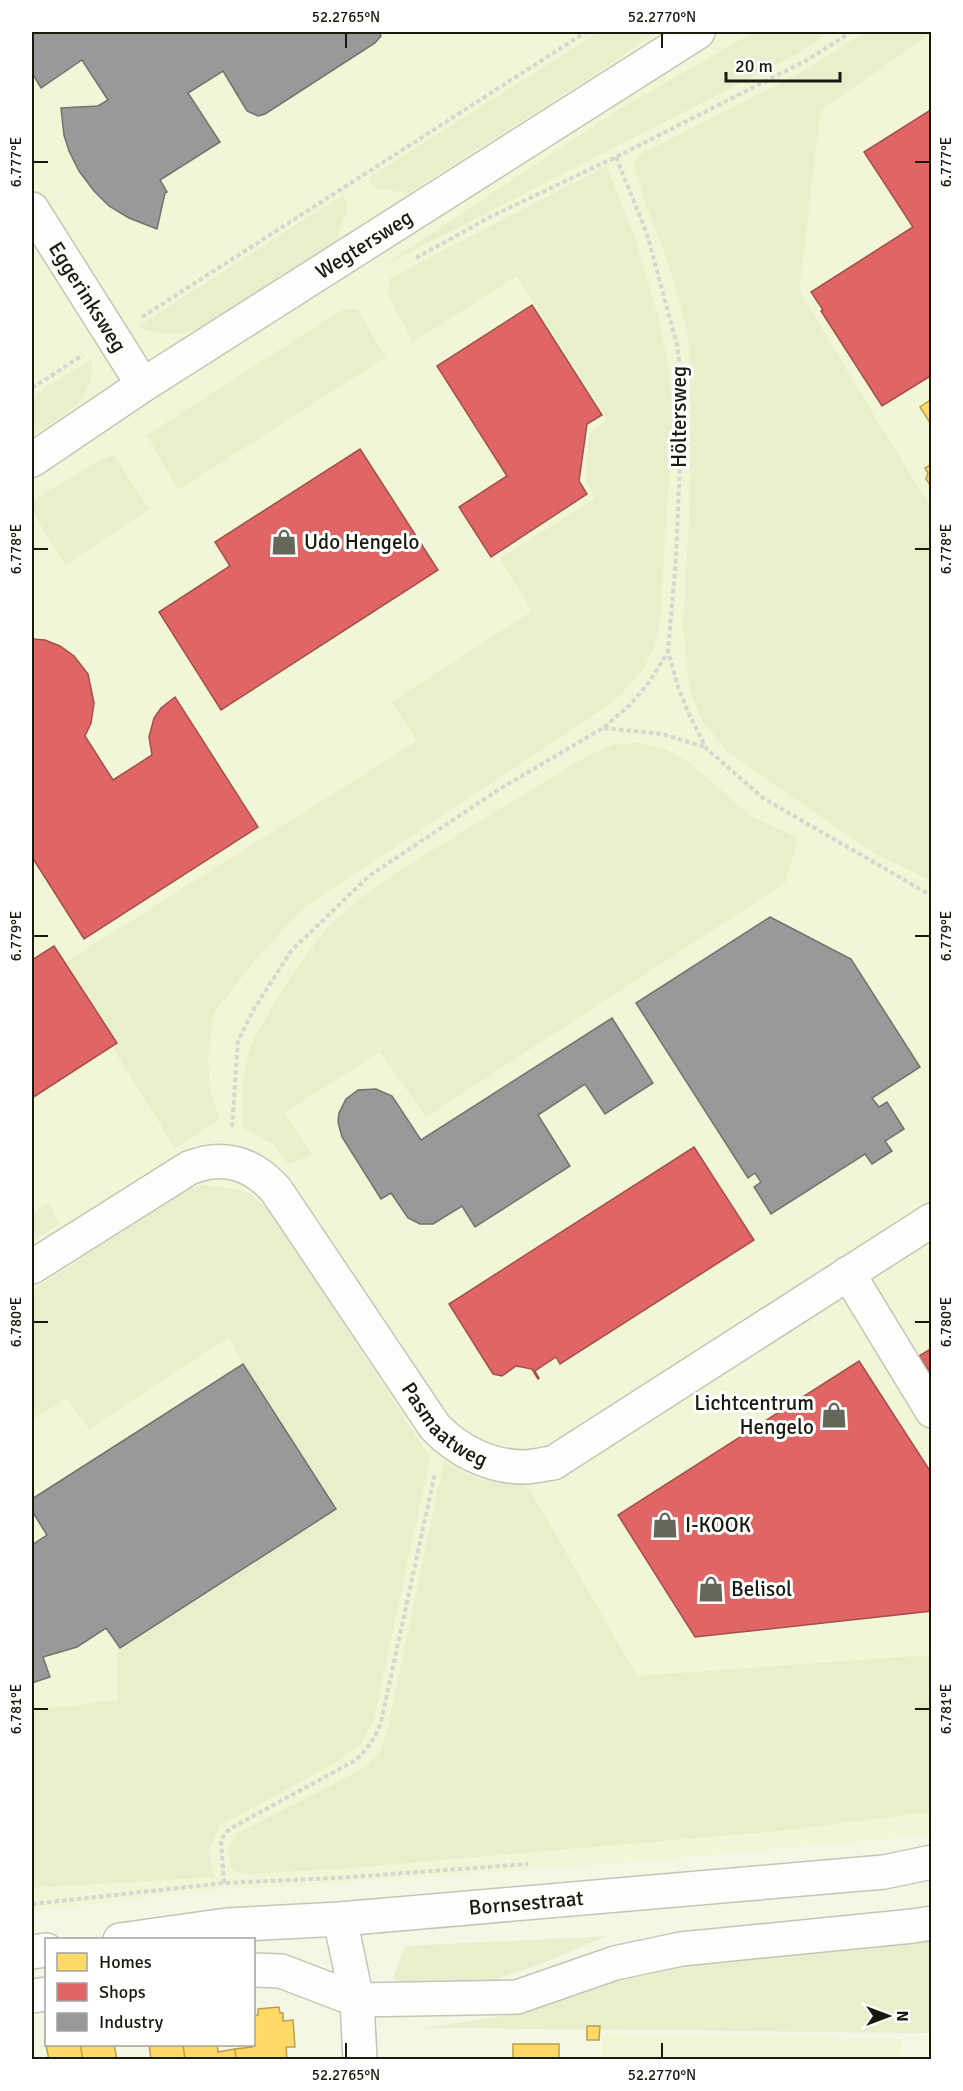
<svg xmlns="http://www.w3.org/2000/svg" width="963" height="2091" font-family="Signika,sans-serif">
  <style>
    .built { fill: #f0f6d6 }
    .green { fill: #e9efcd }
    .homes { fill: #ffd966; stroke: #baa04c; stroke-width: 1.5 }
    .shops { fill: #e06666; stroke: #a44f4c; stroke-width: 1.5 }
    .industry { fill: #999; stroke: #72736f; stroke-width: 1.5 }
    .lines { fill: none; stroke-linecap: round; stroke-linejoin: round }
    .minor-casing { stroke: #c3c6b7; stroke-width: 36 }
    .major-casing { stroke: #c3c6b7; stroke-width: 36 }
    .path { stroke: #d6d7d1; stroke-width: 4; stroke-dasharray: 4.5 3; stroke-linecap: butt }
    .minor { stroke: #fdfefb; stroke-width: 33 }
    .major { stroke: #fdfefb; stroke-width: 33 }
    .ticks { fill: none; stroke: #181a0e; stroke-width: 2 }
    .labels { text-anchor: middle; stroke-width: 6; stroke-linejoin: round; paint-order: stroke }
    .street-label { font-size: 21px; fill: #181a0e; stroke: #fff }
    .poi-label { font-size: 21px; fill: #181a0e; stroke: #fff; text-anchor: start }
    .neatline { fill: none; stroke: #181a0e; stroke-width: 2 }
    .ticks-label { font-size: 15px; text-anchor: middle; fill: #181a0e }
  </style>
  <rect width="100%" height="100%" fill="#f3f7e4"/>
  <!-- built -->
  <path class="built" d="M 32,32 L 931,32 L 931,1832 L 908,1837 L 611,1864 L 285,1886 L 205,1890 L 32,1912 Z
    M 602,2034 L 902,2039 L 901,2059 L 602,2059 Z"/>
  <!-- green -->
  <path class="green" d="M 599,32 L 651,32 L 648,38 L 594,75 L 409,193 L 374,188 L 368,178 Z
    M 754,32 L 830,32 L 799,53 L 381,267 L 618,110 Z
    M 865,32 L 931,32 L 932,33 L 821,110 L 799,290 L 884,432 L 931,507 L 931,881 L 874,853 L 753,770 L 727,751 L 702,720 L 689,688 L 683,625 L 689,519 L 691,407 L 688,334 L 670,268 L 646,205 L 633,163 L 641,154 L 802,72 Z
    M 607,166 L 637,244 L 659,320 L 669,369 L 673,414 L 660,620 C 652,663 643,672 613,702 L 303,908 L 256,959 L 213,1014 L 208,1060 L 210,1091 L 220,1119 L 175,1148 L 61,965 L 417,741 L 392,702 L 532,611 L 500,558 L 595,499 L 586,480 L 589,433 L 608,420 L 517,276 L 413,342 L 388,295 L 390,278 Z
    M 343,195 L 348,206 L 336,241 L 198,329 C 174,336 160,336 137,327 Z
    M 343,309 L 357,309 L 386,357 L 178,490 L 147,435 Z
    M 92,359 C 92,366 92,375 90,382 C 83,407 51,423 32,436 L 32,396 Z
    M 114,455 L 149,509 L 65,565 L 32,511 L 32,501 L 100,460 Z
    M 640,743 L 668,750 L 686,760 L 751,816 L 798,838 L 785,883 L 426,1117 L 380,1052 L 284,1113 L 312,1155 L 288,1164 L 273,1144 L 244,1129 L 242,1114 L 243,1080 L 247,1057 L 255,1036 L 287,982 L 324,931 L 357,901 L 405,867 L 587,756 L 614,744 Z
    M 204,1185 L 235,1189 L 249,1193 L 271,1211 L 430,1458 L 374,1719 L 361,1744 L 353,1750 L 328,1767 L 219,1826 L 209,1850 L 214,1877 L 32,1888 L 32,1710 L 118,1700 L 118,1649 L 336,1510 L 241,1363 L 230,1336 L 89,1429 L 66,1398 L 32,1420 L 32,1291 L 176,1196 L 191,1188 Z
    M 48,1203 L 60,1224 L 32,1241 L 32,1213 Z
    M 444,1460 L 459,1470 L 482,1480 L 521,1482 L 531,1492 L 637,1676 L 931,1655 L 931,1812 L 779,1831 L 338,1869 L 241,1874 L 231,1867 L 228,1850 L 236,1834 L 346,1778 L 369,1763 L 380,1751 L 387,1732 Z
    M 607,1936 L 543,1963 L 489,1982 L 407,1990 L 393,1978 L 405,1946 Z
    M 931,1941 L 931,2033 L 424,2028 L 503,2016 L 535,2007 L 652,1962 L 788,1956 Z"/>
  <!-- homes -->
  <path class="homes" d="M 932,399 L 932,426 L 920,407 Z
    M 932,464 L 932,488 L 926,479 L 928,473 L 925,468 Z
    M 279,2007 L 280,2013 L 283,2013 L 283,2021 L 293,2020 L 295,2047 L 286,2047 L 287,2060 L 236,2060 L 235,2049 L 252,2047 L 252,2044 L 254,2044 L 254,2016 L 258,2015 L 258,2009 Z
    M 587,2026 L 600,2026 L 599,2040 L 587,2040 Z
    M 80,2044 L 114,2044 L 117,2060 L 83,2060 Z
    M 80,2044 L 83,2060 L 49,2060 L 46,2045 Z
    M 149,2044 L 183,2044 L 185,2060 L 151,2060 Z
    M 183,2044 L 217,2044 L 218,2052 L 235,2049 L 236,2060 L 185,2060 Z
    M 513,2044 L 559,2044 L 559,2060 L 513,2060 Z"/>
  <!-- shops -->
  <path class="shops" d="M 932,109 L 932,375 L 882,406 L 821,311 L 823,310 L 811,292 L 913,227 L 864,152 Z
    M 532,305 L 602,415 L 587,424 L 579,481 L 587,494 L 491,557 L 459,507 L 507,476 L 437,366 Z
    M 360,449 L 438,570 L 221,710 L 159,612 L 230,566 L 215,542 Z
    M 32,639 L 45,640 L 60,646 L 74,656 L 88,674 L 94,703 L 91,723 L 85,736 L 113,780 L 152,755 L 149,737 L 154,718 L 161,708 L 175,697 L 258,827 L 84,939 L 32,857 Z
    M 54,946 L 117,1043 L 32,1098 L 32,960 Z
    M 694,1147 L 754,1240 L 560,1364 L 556,1357 L 535,1371 L 539,1378 L 538,1379 L 532,1369 L 516,1366 L 502,1376 L 493,1374 L 449,1304 Z
    M 932,1348 L 932,1375 L 919,1356 Z
    M 859,1361 L 932,1474 L 932,1611 L 695,1637 L 618,1515 Z"/>
  <!-- industry -->
  <path class="industry" d="M 32,32 L 380,32 L 381,36 L 375,43 L 265,114 L 258,116 L 247,111 L 223,71 L 188,93 L 220,142 L 160,180 L 167,192 L 165,193 L 157,229 L 129,218 L 109,206 L 94,191 L 79,171 L 69,151 L 64,135 L 61,108 L 98,106 L 108,100 L 82,60 L 41,88 L 32,73 Z
    M 770,917 L 851,959 L 920,1067 L 872,1098 L 879,1107 L 887,1102 L 904,1129 L 885,1141 L 892,1151 L 872,1164 L 865,1154 L 771,1214 L 754,1187 L 761,1182 L 755,1173 L 748,1178 L 636,1003 Z
    M 612,1018 L 653,1083 L 605,1114 L 585,1084 L 538,1115 L 570,1166 L 475,1227 L 462,1206 L 433,1224 L 420,1224 L 408,1218 L 391,1193 L 381,1199 L 342,1137 L 338,1122 L 339,1113 L 346,1099 L 358,1090 L 376,1089 L 392,1096 L 421,1140 Z
    M 243,1364 L 336,1509 L 120,1648 L 106,1628 L 77,1647 L 43,1657 L 50,1677 L 32,1683 L 32,1545 L 47,1535 L 32,1511 L 32,1499 Z"/>
  <g class="lines">
    <!-- minor casing -->
    <g class="minor-casing">
      <g id="minor">
        <path id="s1" d="M 32,209 L 143,385"/>
        <path id="s2" d="M 32,460 L 143,385 L 698,32"/>
        <path id="s3" d="M 32,1267 L 189,1168 C 223,1154 252,1163 276,1190 L 435,1427 C 458,1451 490,1467 524,1467 C 533,1467 543,1464 553,1463 L 932,1220"/>
        <path d="M 848,1273 L 932,1411"/>
        <path d="M 340,1919 L 357,2000 L 360,2060"/>
        <path d="M 254,1970 L 281,1971 L 357,2000 L 517,1997 L 615,1963 L 681,1949 L 913,1926 L 932,1923"/>
        <path d="M 32,1996 L 46,1994"/>
      </g>
    </g>
    <!-- major casing -->
    <g class="major-casing">
      <g id="major">
        <path id="s4" d="M 120,1940 L 227,1925 L 340,1919 L 884,1872 L 932,1862"/>
        <path d="M 32,1952 L 46,1950"/>
      </g>
    </g>
    <!-- path -->
    <path class="path" d="M 616,157 L 647,234 L 677,345 L 683,388 L 676,559 L 668,651 L 678,687 L 689,714 L 706,748 L 763,798 L 932,896
      M 416,258 L 490,217 L 616,157 L 809,59 L 851,32
      M 142,317 L 586,32
      M 32,388 L 83,355
      M 604,728 L 662,734 L 705,747
      M 232,1127 L 238,1041 L 254,1009 L 291,951 L 369,876 L 498,790 L 603,728 L 630,705 L 649,682 L 668,652
      M 224,1883 L 221,1841 L 225,1833 L 233,1827 L 356,1760 C 367,1749 376,1738 381,1722 L 435,1473
      M 32,1904 L 224,1883 L 337,1878 L 528,1864"/>
    <!-- minor -->
    <use href="#minor" class="minor"/>
    <!-- major -->
    <use href="#major" class="major"/>
  </g>
  <!-- ticks -->
  <path class="ticks" d="M 346,33 L 346,48M 662,33 L 662,48M 33,162 L 48,162M 915,162 L 930,162M 33,549 L 48,549M 915,549 L 930,549M 33,936 L 48,936M 915,936 L 930,936M 33,1322 L 48,1322M 915,1322 L 930,1322M 33,1709 L 48,1709M 915,1709 L 930,1709M 346,2043 L 346,2058M 662,2043 L 662,2058"/>
  <!-- icons -->
  <defs>
    <g id="shop-bare" transform="scale(2.07)"><path d="M-5-2.5h2.3a2.7 3.5 0 0 1 5.4 0H5L5.5 6h-11ZM-1.5-2.5h3a1.5 2.3 0 0 0-3 0Z" fill="#656759" stroke="#fff" stroke-width="2.5" paint-order="stroke"/></g>
  </defs>
  <g fill-rule="evenodd">
    <use href="#shop-bare" x="284" y="542"/>
    <use href="#shop-bare" x="834" y="1415"/>
    <use href="#shop-bare" x="665" y="1525"/>
    <use href="#shop-bare" x="711" y="1589"/>
  </g>
  <g class="labels">
    <!-- street labels -->
    <g class="street-label">
      <text dy="7" stroke="none"><textPath href="#s2" startOffset="396">Wegtersweg</textPath></text>
      <text dy="7" stroke="none"><textPath href="#s1" startOffset="104">Eggerinksweg</textPath></text>
      <text transform="translate(679 417) rotate(-90)" y="7">Höltersweg</text>
      <text dy="7" stroke="none"><textPath href="#s3" startOffset="573">Pasmaatweg</textPath></text>
      <text dy="7" stroke="none"><textPath href="#s4" startOffset="408">Bornsestraat</textPath></text>
    </g>
    <!-- poi labels -->
    <g class="poi-label">
      <text x="304" y="549">Udo Hengelo</text>
      <text x="814" y="1410" text-anchor="end">Lichtcentrum<tspan x="814" dy="24">Hengelo</tspan></text>
      <text x="685" y="1532">I-KOOK</text>
      <text x="731" y="1596">Belisol</text>
    </g>
  </g>
  <!-- border -->
  <rect width="963" height="2091" fill="none" stroke="#ffffff" stroke-width="66"/>
  <!-- legend -->
  <rect x="45" y="1938" width="210" height="108" fill="#ffffff" stroke="#a3a39f" stroke-width="1.5"/>
  <rect x="57" y="1953" width="30" height="18" fill="#ffd966" stroke="#a3a39f" stroke-width="1.5"/>
  <text x="99" y="1968" font-size="18" fill="#181a0e">Homes</text>
  <rect x="57" y="1983" width="30" height="18" fill="#e06666" stroke="#a3a39f" stroke-width="1.5"/>
  <text x="99" y="1998" font-size="18" fill="#181a0e">Shops</text>
  <rect x="57" y="2013" width="30" height="18" fill="#999999" stroke="#a3a39f" stroke-width="1.5"/>
  <text x="99" y="2028" font-size="18" fill="#181a0e">Industry</text>
  <!-- north arrow -->
  <g transform="translate(888 2016) rotate(90)" stroke="#ffffff" stroke-width="4.5" paint-order="stroke">
  <path d="M0-4.5L10 22L0 15L-10 22Z" fill="#181a0e"/>
  <text y="-9" font-size="16" font-weight="bold" text-anchor="middle" fill="#181a0e">N</text>
  </g>
  <!-- scale -->
  <path d="M726 72v9h114v-9" fill="none" stroke="#181a0e" stroke-width="3"/>
  <text x="735" y="72" font-size="18" fill="#181a0e" stroke="#ffffff" stroke-width="4.5" paint-order="stroke">20 m</text>
  <rect x="33" y="33" width="897" height="2025" class="neatline"/>
  <g class="ticks-label">
    <text x="346" y="22">52.2765°N</text>
    <text x="662" y="22">52.2770°N</text>
    <text transform="translate(946 162) rotate(-90)" y="5">6.777°E</text>
    <text transform="translate(16 162) rotate(-90)" y="5">6.777°E</text>
    <text transform="translate(946 549) rotate(-90)" y="5">6.778°E</text>
    <text transform="translate(16 549) rotate(-90)" y="5">6.778°E</text>
    <text transform="translate(16 936) rotate(-90)" y="5">6.779°E</text>
    <text transform="translate(946 936) rotate(-90)" y="5">6.779°E</text>
    <text transform="translate(16 1322) rotate(-90)" y="5">6.780°E</text>
    <text transform="translate(946 1322) rotate(-90)" y="5">6.780°E</text>
    <text transform="translate(946 1709) rotate(-90)" y="5">6.781°E</text>
    <text transform="translate(16 1709) rotate(-90)" y="5">6.781°E</text>
    <text x="346" y="2080">52.2765°N</text>
    <text x="662" y="2080">52.2770°N</text>
  </g>
</svg>
